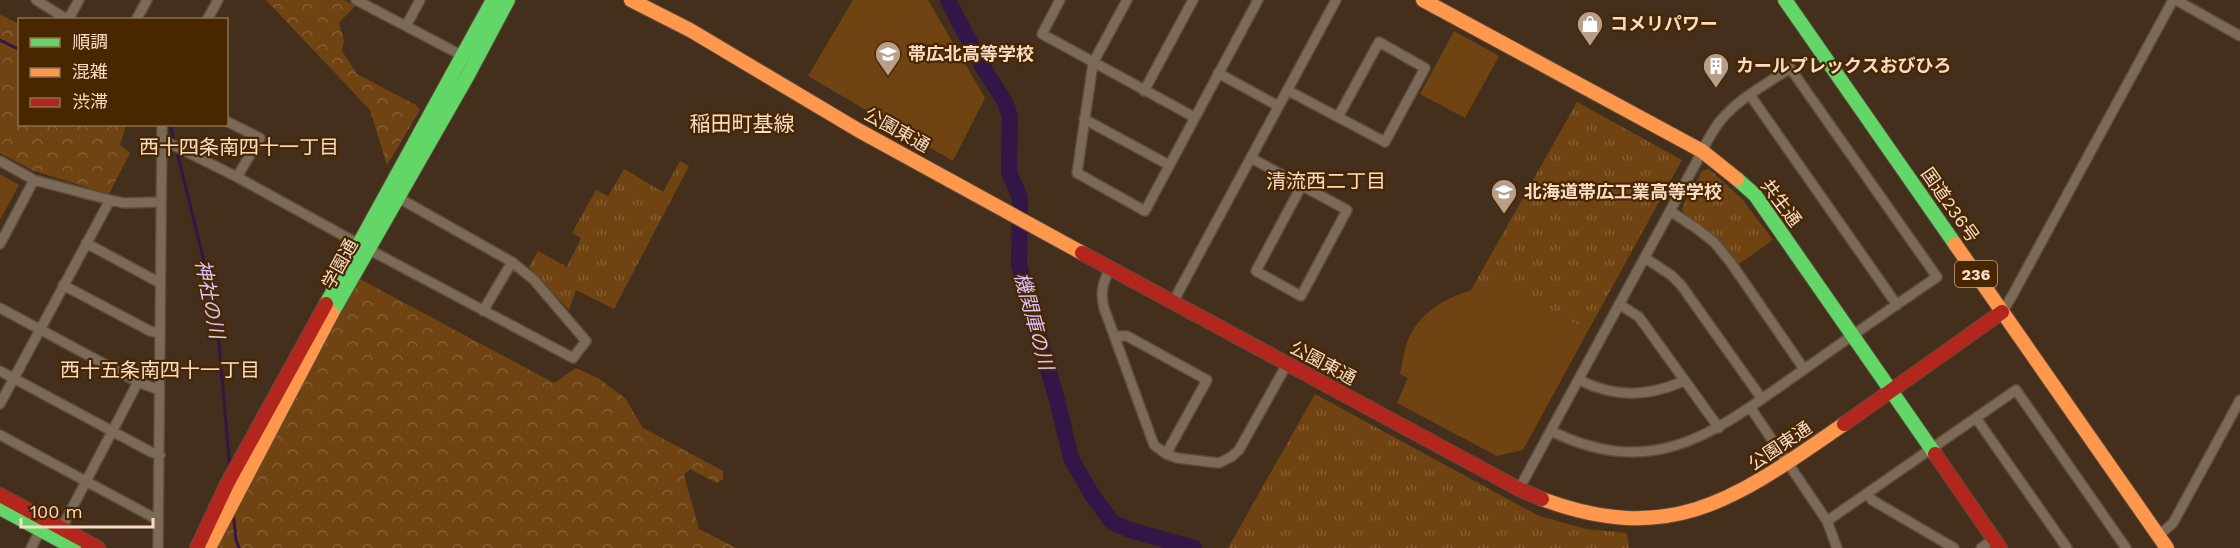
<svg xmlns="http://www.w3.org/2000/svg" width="2240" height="548" font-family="'Work Sans','Noto Sans JP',sans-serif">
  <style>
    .forest { fill: url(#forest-crowns) }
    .park { fill: url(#park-tufts) }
    .garden { fill: #704412 }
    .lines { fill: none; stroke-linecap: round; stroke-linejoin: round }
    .stream { stroke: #311647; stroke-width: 3 }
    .river { stroke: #311647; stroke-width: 16 }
    .street-casing { stroke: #5d4c3c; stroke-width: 12 }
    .fast-casing { stroke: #5d4c3c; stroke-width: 16 }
    .slow-casing { stroke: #5d4c3c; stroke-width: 16 }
    .jam-casing { stroke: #5d4c3c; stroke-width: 16 }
    .street { stroke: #7c6a58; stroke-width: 9 }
    .fast { stroke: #63d668; stroke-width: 14 }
    .slow { stroke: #ff974d; stroke-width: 14 }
    .jam { stroke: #b3261e; stroke-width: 14 }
    .labels { text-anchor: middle; stroke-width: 4.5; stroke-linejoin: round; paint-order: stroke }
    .shield { fill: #472600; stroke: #c3a58a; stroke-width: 1.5 }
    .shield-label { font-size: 16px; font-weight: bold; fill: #f8dcc5 }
    .poi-label { font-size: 18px; font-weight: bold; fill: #f8dcc5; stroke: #472600; text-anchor: start }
    .street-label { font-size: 18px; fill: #f8dcc5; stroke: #472600 }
    .neighbourhood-label { font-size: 20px; fill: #f8dcc5; stroke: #472600 }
    .water-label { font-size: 20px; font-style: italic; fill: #d9c3f9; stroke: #472600 }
    .quarter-label { font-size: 21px; fill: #f8dcc5; stroke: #472600 }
  </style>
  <defs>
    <pattern id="forest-crowns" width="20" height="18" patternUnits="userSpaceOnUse" patternTransform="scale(1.5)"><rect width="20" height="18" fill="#704412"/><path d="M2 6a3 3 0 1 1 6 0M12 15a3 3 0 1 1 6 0" fill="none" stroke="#855e33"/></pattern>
    <pattern id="park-tufts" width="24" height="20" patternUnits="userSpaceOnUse" patternTransform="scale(1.5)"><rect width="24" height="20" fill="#704412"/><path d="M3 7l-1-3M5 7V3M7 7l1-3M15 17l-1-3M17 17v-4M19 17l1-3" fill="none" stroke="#855e33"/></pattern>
  </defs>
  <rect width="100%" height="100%" fill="#432f1b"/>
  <!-- forest -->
  <path class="forest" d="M 266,0 L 344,0 L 355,6 L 339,23 L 344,41 L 342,51 L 357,74 L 416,105 L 420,110 L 387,165 L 370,110 Z
    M 0,14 L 19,24 L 20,124 L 126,125 L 120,145 L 130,153 L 109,194 L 34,171 L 0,153 Z
    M 358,278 L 554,383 L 576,368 L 598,378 L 625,398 L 643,428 L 723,471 L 723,479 L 717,483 L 690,469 L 684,475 L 699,529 L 736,548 L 214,548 Z"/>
  <!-- park -->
  <path class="park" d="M 1577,102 L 1682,160 L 1588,331 L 1516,291 L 1471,290 Z
    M 680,161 L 689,166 L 614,309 L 576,290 L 569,310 L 529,267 L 538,251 L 567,267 L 581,238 L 572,233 L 596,190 L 608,196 L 624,169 L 663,192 Z
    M 1709,169 L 1742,199 L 1773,240 L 1739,264 L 1716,236 L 1684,214 L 1682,208 L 1702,171 Z
    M 1315,394 L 1539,516 L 1586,529 L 1627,533 L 1629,548 L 1228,548 Z"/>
  <!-- garden -->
  <path class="garden" d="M 853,0 L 928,0 L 985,98 L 953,161 L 808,76 Z
    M 1454,31 L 1499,56 L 1465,118 L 1420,94 Z
    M 0,174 L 19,185 L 0,220 Z
    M 1482,288 L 1495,288 L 1516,291 L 1588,331 L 1523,450 L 1497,456 L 1397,403 L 1408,378 L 1400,374 C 1402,365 1403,355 1406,346 C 1416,312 1450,294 1482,288 Z"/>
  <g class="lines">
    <!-- stream -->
    <path class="stream" d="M 0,40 L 20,50
      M 170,124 L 174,142
      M 176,148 L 216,310 L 230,469
      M 233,511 L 236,540 L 239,548"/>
    <!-- river -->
    <path class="river" d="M 948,0 L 981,64 L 1005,102 L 1010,116 L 1009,172 L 1020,198 L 1019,265 L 1058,404 L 1071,458 L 1092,495 L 1112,522 L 1130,530 L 1194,548"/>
    <!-- street casing -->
    <g class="street-casing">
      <path id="street" d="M 36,0 L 68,20
        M 356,0 L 465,57
        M 1060,0 L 1042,34 L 1194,117
        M 1127,0 L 1093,63 L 1077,173 L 1145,211 L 1258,0
        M 2176,0 L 2240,36
        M 68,20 L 79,0
        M 136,20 L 147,0
        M 207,20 L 218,0
        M 406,26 L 420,0
        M 1218,73 L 1278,106
        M 1287,90 L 1385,142 L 1425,68 L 1379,42 L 1338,117
        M 1144,91 L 1193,0
        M 1750,95 L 1897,305
        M 1084,119 L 1169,165
        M 226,121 L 260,138 L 237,177
        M 163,140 L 237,177 L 366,248 L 573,358 L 586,341 L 534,280 L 512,262 L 397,197
        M 1251,158 L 1347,210 L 1301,296 L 1256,271 L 1302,185
        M 0,161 L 34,180 L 110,200 L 124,203 L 161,202
        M 1670,211 L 1696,228 L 1714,242 L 1731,263 L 1804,369
        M 86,243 L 160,283
        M 0,244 L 34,180
        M 1645,258 L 1671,275 L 1681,285 L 1762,399
        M 1110,268 C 1103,283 1100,292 1104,308 L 1154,445 L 1166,454 L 1177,458 L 1219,463 L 1231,457 L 1239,450 L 1287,364
        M 63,285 L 150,331 L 159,333
        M 1173,302 L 1336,0
        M 1619,304 L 1639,317 L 1719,428
        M 0,308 L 138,382 L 159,390
        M 483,311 L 512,262
        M 2002,312 L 2012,296 L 2173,0
        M 1115,336 L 1127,336 L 1207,380 L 1166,454
        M 0,371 L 151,452 L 160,455
        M 1579,380 C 1616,398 1647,397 1684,381
        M 0,404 L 110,200
        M 1750,407 L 1827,521 L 1837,548
        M 1976,418 L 2067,548
        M 0,435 L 158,520
        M 1519,489 C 1563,407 1608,326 1652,244 C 1667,217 1681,190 1696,163 C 1703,149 1711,132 1721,120 C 1739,98 1767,84 1790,68 L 1937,277 C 1893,307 1850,337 1806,368 C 1721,427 1659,484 1551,431
        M 1868,493 L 1872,500 L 1954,548
        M 1827,521 L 2016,390 L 2126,548
        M 59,533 L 138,382
        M 2159,535 L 2173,523 L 2240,400
        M 31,548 L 41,529
        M 158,548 L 162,124
        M 1981,548 L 1994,539"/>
    </g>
    <!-- fast casing -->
    <g class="fast-casing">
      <path id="fast" d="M 1785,0 L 1955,244
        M 1737,179 L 1755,195 L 1935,454
        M 326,304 L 493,0
        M 332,313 L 468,75 L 508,0
        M 0,508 L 74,548"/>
    </g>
    <!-- slow casing -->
    <g class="slow-casing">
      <path id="slow" d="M 631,0 L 690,30 L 858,130 L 1082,253
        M 1423,0 L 1702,151 L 1737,179
        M 1955,244 L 2167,548
        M 1542,499 C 1674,548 1739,496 1844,424
        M 209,548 L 332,313"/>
    </g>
    <!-- jam casing -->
    <g class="jam-casing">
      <path id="jam" d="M 1082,253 L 1519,489 L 1542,499
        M 1844,424 L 2002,312
        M 1935,454 L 2000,548
        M 0,495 L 98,548
        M 197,548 L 227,484 L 326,304"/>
    </g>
    <!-- street -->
    <use href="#street" class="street"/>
    <!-- fast -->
    <use href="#fast" class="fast"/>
    <!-- slow -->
    <use href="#slow" class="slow"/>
    <!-- jam -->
    <use href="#jam" class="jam"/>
  </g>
  <!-- icons -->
  <defs>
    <g id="shop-pin" transform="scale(1.35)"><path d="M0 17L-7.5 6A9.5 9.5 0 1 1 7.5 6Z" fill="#b99f8a" stroke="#472600"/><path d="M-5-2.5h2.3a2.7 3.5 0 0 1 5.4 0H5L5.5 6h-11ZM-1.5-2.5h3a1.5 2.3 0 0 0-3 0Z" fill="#fff"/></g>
    <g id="school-pin" transform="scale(1.35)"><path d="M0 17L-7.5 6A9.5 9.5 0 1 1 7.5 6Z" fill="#b99f8a" stroke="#472600"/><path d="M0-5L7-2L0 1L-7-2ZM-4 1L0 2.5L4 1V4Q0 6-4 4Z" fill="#fff"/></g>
    <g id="building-pin" transform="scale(1.35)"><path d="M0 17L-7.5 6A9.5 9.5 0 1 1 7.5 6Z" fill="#b99f8a" stroke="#472600"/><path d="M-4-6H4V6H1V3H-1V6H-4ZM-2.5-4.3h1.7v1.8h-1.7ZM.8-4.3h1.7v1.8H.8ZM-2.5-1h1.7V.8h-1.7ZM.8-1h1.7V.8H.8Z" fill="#fff"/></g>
  </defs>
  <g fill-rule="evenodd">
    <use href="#shop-pin" x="1590" y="24"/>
    <use href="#school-pin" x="888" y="54"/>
    <use href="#building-pin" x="1716" y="66"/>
    <use href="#school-pin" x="1504" y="192"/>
  </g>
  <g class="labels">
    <!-- shield labels -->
    <rect class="shield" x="1955" y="261" width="42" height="26" rx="4.5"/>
    <g class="shield-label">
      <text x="1976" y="280">236</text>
    </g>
    <!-- poi labels -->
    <g class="poi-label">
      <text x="1610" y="30">コメリパワー</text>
      <text x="908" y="60">帯広北高等学校</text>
      <text x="1736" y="72">カールプレックスおびひろ</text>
      <text x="1524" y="198">北海道帯広工業高等学校</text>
    </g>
    <!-- street labels -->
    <g class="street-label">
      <text transform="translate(897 130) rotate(29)" y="6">公園東通</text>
      <text transform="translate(1781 203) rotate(53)" y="6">共生通</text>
      <text transform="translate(1950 205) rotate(55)" y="6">国道236号</text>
      <text transform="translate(340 264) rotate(-61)" y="6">学園通</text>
      <text transform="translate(1323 363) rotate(28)" y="6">公園東通</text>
      <text transform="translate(1780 446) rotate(-34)" y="6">公園東通</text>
    </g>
    <!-- neighbourhood labels -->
    <g class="neighbourhood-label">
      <text x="239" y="154">西十四条南四十一丁目</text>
      <text x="1326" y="188">清流西二丁目</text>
      <text x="160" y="377">西十五条南四十一丁目</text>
    </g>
    <!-- water labels -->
    <g class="water-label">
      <text transform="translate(210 299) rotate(79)" y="7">神社の川</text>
      <text transform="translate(1034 321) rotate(75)" y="7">機関庫の川</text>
    </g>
    <!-- quarter labels -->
    <g class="quarter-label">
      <text x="742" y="131">稲田町基線</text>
    </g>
  </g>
  <!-- legend -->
  <rect x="18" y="18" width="210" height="108" fill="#472600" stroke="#8e6f4f" stroke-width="1.5"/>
  <rect x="30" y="38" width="30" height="9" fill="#63d668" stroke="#8e6f4f" stroke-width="1.5"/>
  <text x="72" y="48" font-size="18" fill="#f8dcc5">順調</text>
  <rect x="30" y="68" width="30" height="9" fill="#ff974d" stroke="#8e6f4f" stroke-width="1.5"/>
  <text x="72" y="78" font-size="18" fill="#f8dcc5">混雑</text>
  <rect x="30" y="98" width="30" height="9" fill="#b3261e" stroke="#8e6f4f" stroke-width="1.5"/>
  <text x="72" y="108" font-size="18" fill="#f8dcc5">渋滞</text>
  <!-- scale -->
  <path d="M21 518v9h132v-9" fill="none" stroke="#f8dcc5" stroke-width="3"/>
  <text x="30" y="518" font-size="18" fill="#f8dcc5" stroke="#472600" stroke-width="4.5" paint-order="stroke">100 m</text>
</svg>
